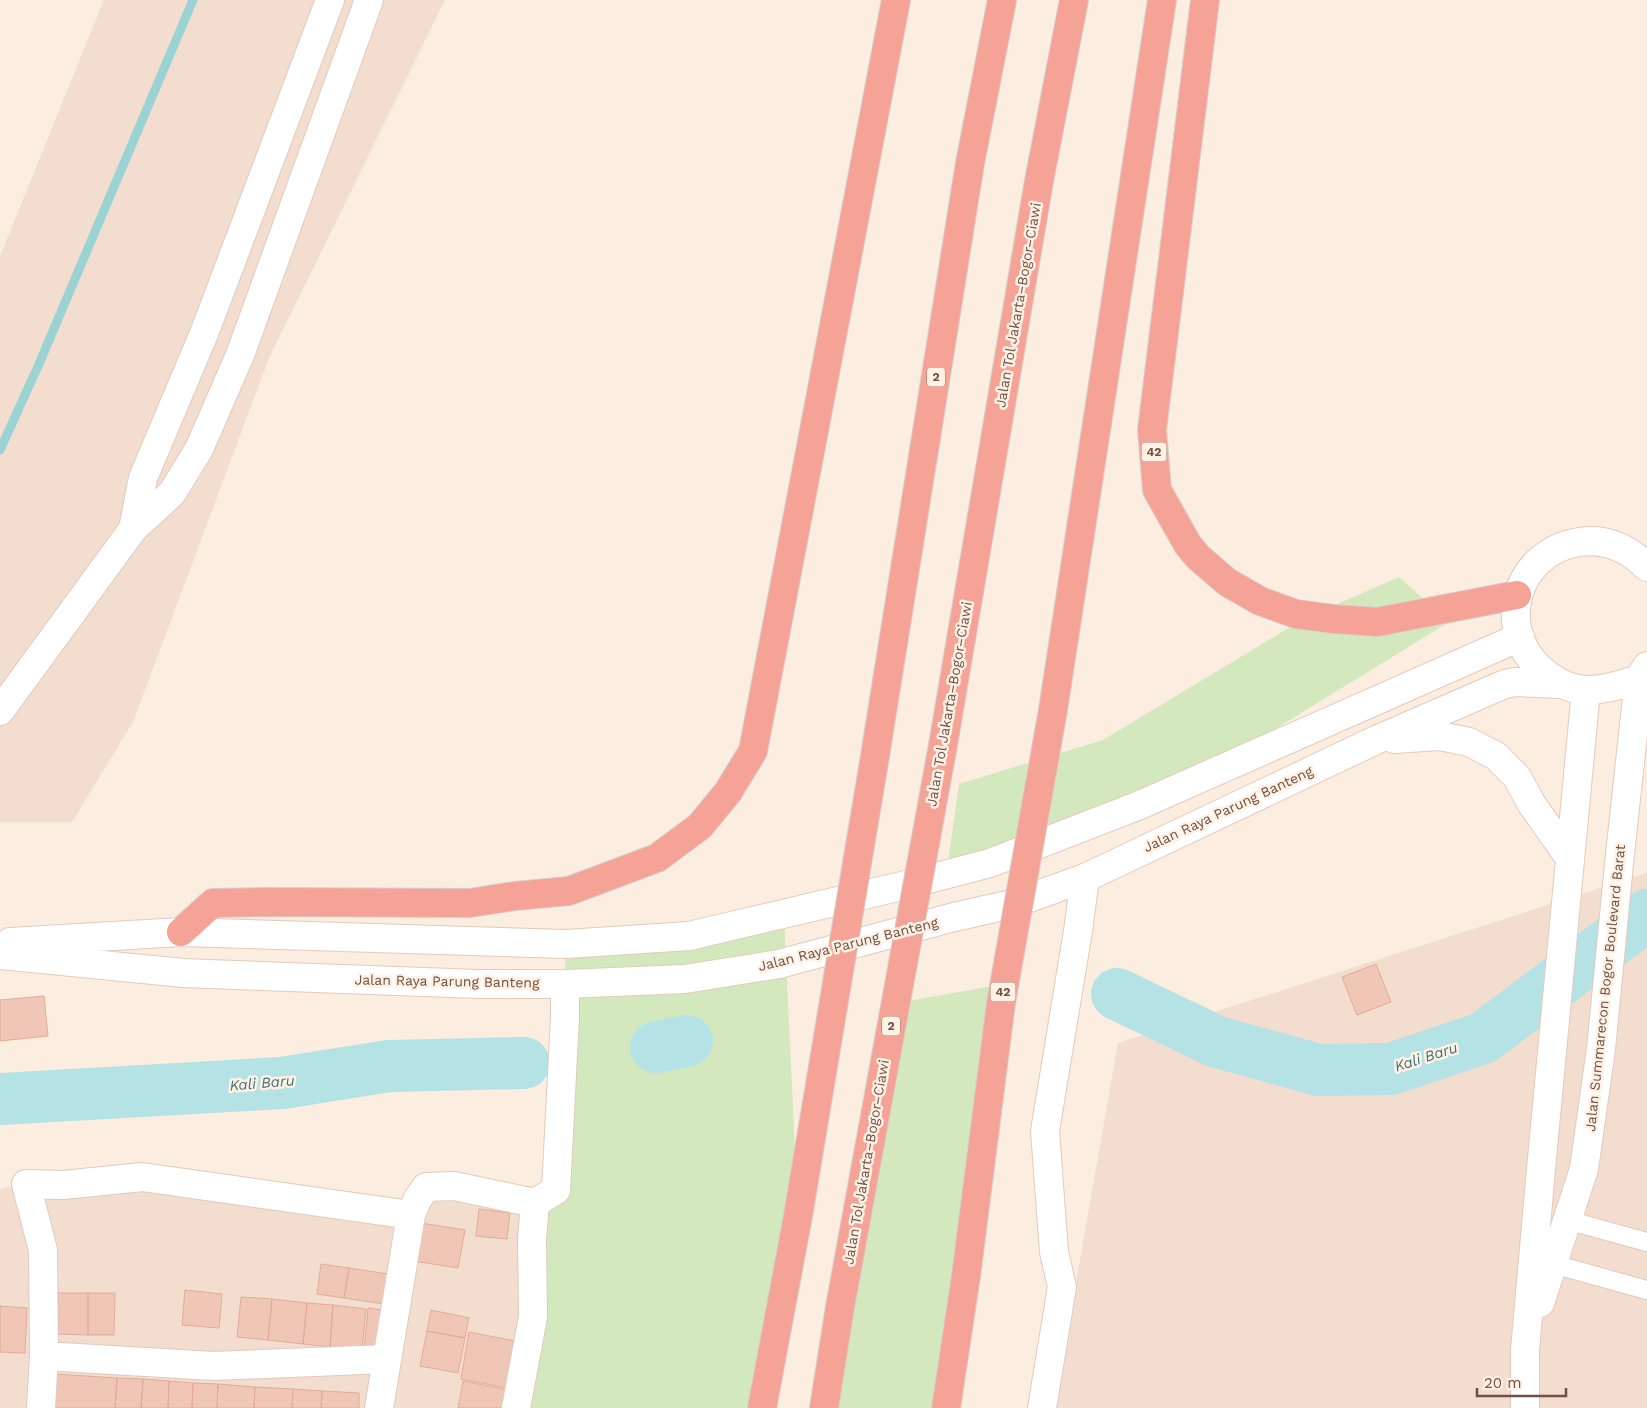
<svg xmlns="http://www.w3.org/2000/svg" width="1647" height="1408" font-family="'Work Sans',sans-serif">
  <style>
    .residential { fill: #f3ddce }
    .green { fill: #d4e8be }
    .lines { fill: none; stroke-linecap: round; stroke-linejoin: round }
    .stream { stroke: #9bd3d5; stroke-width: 9 }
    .river { stroke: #b5e2e4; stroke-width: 52 }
    .building { fill: #f0c7b7; stroke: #e2ab98 }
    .lane-casing { stroke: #e1cabe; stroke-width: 20 }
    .street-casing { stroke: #e1cabe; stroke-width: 30 }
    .secondary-casing { stroke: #e5cabc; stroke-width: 30 }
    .highway-casing { stroke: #d7cecc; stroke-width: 30 }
    .lane { stroke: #fff; stroke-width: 18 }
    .street { stroke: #fff; stroke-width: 28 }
    .secondary { stroke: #fff; stroke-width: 28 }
    .highway { stroke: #f5a396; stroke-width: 28 }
    .highway-bridge-casing { stroke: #d7cecc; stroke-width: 30; stroke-linecap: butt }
    .highway-bridge { stroke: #f5a396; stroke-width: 28 }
    .labels { text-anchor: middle; stroke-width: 5; stroke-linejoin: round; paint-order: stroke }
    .shield { fill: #fff1e4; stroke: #9b8177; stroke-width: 1 }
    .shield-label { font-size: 12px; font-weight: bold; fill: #705148 }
    .street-label { font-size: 14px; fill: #705148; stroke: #fff1e4 }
    .water-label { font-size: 15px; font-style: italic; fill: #3c7476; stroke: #fff1e4 }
  </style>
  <rect width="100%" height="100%" fill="#fbeddf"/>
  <!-- residential -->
  <path class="residential" d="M 104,0 L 445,0 L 269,358 L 133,722 L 72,822 L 0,822 L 0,256 Z
    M 1647,873 L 1647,1408 L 1054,1408 L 1118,1043 Z
    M 142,1177 L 411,1215 L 426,1187 L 535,1203 L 516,1408 L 0,1408 L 0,1189 L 26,1184 Z"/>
  <!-- green -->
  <path class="green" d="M 1399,577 L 1449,622 L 1110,831 L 947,869 L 959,784 L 1103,740 L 1305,618 Z
    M 784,915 L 798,1216 L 762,1408 L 516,1408 L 532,1239 L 556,1190 L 566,944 Z
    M 1004,984 L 946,1408 L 824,1408 L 891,1004 Z"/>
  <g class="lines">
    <!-- stream -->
    <path class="stream" d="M 0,450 L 39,364 L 193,0"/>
    <!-- river -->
    <path class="river" d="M 1117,994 L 1217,1042 L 1319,1070 L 1391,1069 L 1483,1038 L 1647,915
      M 656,1047 L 687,1041
      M 0,1099 L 282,1083 L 389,1066 L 524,1063"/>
  </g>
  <!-- building -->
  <path class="building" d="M 1376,964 L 1391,1002 L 1357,1015 L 1342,977 Z
    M 44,996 L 48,1036 L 0,1041 L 0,1000 Z
    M 479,1209 L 510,1213 L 507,1239 L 476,1236 Z
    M 421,1223 L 465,1230 L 458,1268 L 414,1261 Z
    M 321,1264 L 349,1268 L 344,1298 L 317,1294 Z
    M 349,1268 L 388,1274 L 384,1304 L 344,1298 Z
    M 185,1290 L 222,1294 L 219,1328 L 182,1325 Z
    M 58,1293 L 88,1293 L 88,1335 L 58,1334 Z
    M 88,1293 L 115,1293 L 114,1335 L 88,1335 Z
    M 241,1297 L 272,1299 L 268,1340 L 237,1337 Z
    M 272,1299 L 307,1303 L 303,1344 L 268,1340 Z
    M 307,1303 L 333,1305 L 330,1347 L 303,1344 Z
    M 333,1305 L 366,1309 L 362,1350 L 330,1347 Z
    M 0,1306 L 27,1308 L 25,1353 L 0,1352 Z
    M 368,1308 L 391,1311 L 386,1351 L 364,1350 Z
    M 431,1310 L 469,1318 L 465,1338 L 427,1331 Z
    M 427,1331 L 465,1338 L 458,1373 L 420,1366 Z
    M 469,1332 L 515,1341 L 507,1388 L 461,1379 Z
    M 54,1374 L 117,1378 L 115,1408 L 52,1408 Z
    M 117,1378 L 143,1379 L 141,1408 L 115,1408 Z
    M 143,1379 L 169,1381 L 168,1408 L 141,1408 Z
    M 169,1381 L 193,1383 L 192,1408 L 168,1408 Z
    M 463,1381 L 509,1390 L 506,1408 L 458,1408 Z
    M 193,1383 L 218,1384 L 217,1408 L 192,1408 Z
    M 218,1384 L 255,1387 L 254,1408 L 217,1408 Z
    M 255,1387 L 293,1389 L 292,1408 L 254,1408 Z
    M 293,1389 L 322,1391 L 321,1408 L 292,1408 Z
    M 322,1391 L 359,1393 L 359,1408 L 321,1408 Z"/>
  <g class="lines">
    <!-- lane casing -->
    <g class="lane-casing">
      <path id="lane" d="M 1567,1220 L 1647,1242
        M 1553,1264 L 1647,1290"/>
    </g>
    <!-- street casing -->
    <g class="street-casing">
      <path id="street" d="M 133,529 L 143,478 L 205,331 L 330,0
        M 0,711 L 133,529 L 172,493 L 199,449 L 240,355 L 369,0
        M 44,1356 L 214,1366 L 387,1359
        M 41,1408 L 44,1356 L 43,1250 L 26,1184 L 63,1185 L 142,1177 L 411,1215
        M 379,1408 L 411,1215 L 417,1200 L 426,1187 L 454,1186 L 535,1203
        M 516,1408 L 533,1317 L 532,1239 L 535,1203 L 556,1190 L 565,1017 L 565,984
        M 1042,1408 L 1062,1287 L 1054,1252 L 1045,1131 L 1078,931 L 1085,878"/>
    </g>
    <!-- secondary casing -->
    <g class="secondary-casing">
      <path id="secondary" d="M 1647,567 C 1628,548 1606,538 1579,542 C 1511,553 1493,637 1549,676 C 1560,684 1574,690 1587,690 C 1606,690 1622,684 1639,679 L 1647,666
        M 1394,739 L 1440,736 L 1469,742 L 1496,756 L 1517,777 L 1531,803 L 1569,857
        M 10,942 L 181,932 L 566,944 L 689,936 L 906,885 L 990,863 L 1140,805 L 1520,637
        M 0,955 L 183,973 L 478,984 L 565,984 L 685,979 L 779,964 L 954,917 L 1012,904 L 1085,878 L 1376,740 L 1505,684 L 1515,682 L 1559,684
        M 1540,1303 L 1584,1169 L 1601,1049 L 1620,854 L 1639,679
        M 1525,1408 L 1525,1350 L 1541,1169 L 1586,690"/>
    </g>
    <!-- highway casing -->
    <g class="highway-casing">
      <path id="highway" d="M 1205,0 L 1152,430 L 1157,490 L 1188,545 L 1198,557 L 1227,582 L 1260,601 L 1296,614 L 1334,619 L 1377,622 L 1517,595
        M 1053,710 L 1162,0
        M 943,745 L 1039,181 L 1074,0
        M 875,756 L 970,163 L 1002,0
        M 181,932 L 213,903 L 263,902 L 470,903 L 515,896 L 569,891 L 657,858 L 700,826 L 728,792 L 753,751 L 896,0
        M 762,1408 L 798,1216
        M 824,1408 L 840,1307
        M 946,1408 L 966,1276"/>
    </g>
    <!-- lane -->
    <use href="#lane" class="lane"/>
    <!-- street -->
    <use href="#street" class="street"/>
    <!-- secondary -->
    <use href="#secondary" class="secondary"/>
    <!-- highway -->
    <use href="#highway" class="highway"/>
    <!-- highway-bridge casing -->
    <g class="highway-bridge-casing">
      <path id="highway-bridge" d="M 798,1216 L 875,756
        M 966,1276 L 1001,1003 L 1053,710
        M 840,1307 L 943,745"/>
    </g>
    <!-- highway-bridge -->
    <use href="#highway-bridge" class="highway-bridge"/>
  </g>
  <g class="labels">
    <!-- shield labels -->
    <g class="shield">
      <rect x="927" y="367.5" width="18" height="19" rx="4"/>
      <rect x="1141.5" y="442.5" width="25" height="19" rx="4"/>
      <rect x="990.5" y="982.5" width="25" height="19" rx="4"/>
      <rect x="882" y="1016.5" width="18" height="19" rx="4"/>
    </g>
    <g class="shield-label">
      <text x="936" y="381">2</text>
      <text x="1154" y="456">42</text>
      <text x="1003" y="996">42</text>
      <text x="891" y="1030">2</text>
    </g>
    <!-- street labels -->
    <g class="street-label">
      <text transform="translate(1018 305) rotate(-80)" y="5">Jalan Tol Jakarta–Bogor–Ciawi</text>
      <text transform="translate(949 704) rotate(-80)" y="5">Jalan Tol Jakarta–Bogor–Ciawi</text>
      <text transform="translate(1228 809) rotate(-25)" y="5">Jalan Raya Parung Banteng</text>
      <text transform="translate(848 944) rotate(-14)" y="5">Jalan Raya Parung Banteng</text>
      <text transform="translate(447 981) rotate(1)" y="5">Jalan Raya Parung Banteng</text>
      <text transform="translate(1605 988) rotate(-84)" y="5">Jalan Summarecon Bogor Boulevard Barat</text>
      <text transform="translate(866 1162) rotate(-80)" y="5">Jalan Tol Jakarta–Bogor–Ciawi</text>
    </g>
    <!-- water labels -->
    <g class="water-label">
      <text transform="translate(1426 1057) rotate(-18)" y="5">Kali Baru</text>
      <text transform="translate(262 1083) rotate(-5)" y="5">Kali Baru</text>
    </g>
  </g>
  <!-- scale -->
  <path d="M1477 1388v8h89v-8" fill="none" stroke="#705148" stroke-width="2.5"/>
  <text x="1484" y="1388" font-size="15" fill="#705148" stroke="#fff1e4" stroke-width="4" paint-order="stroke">20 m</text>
</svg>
